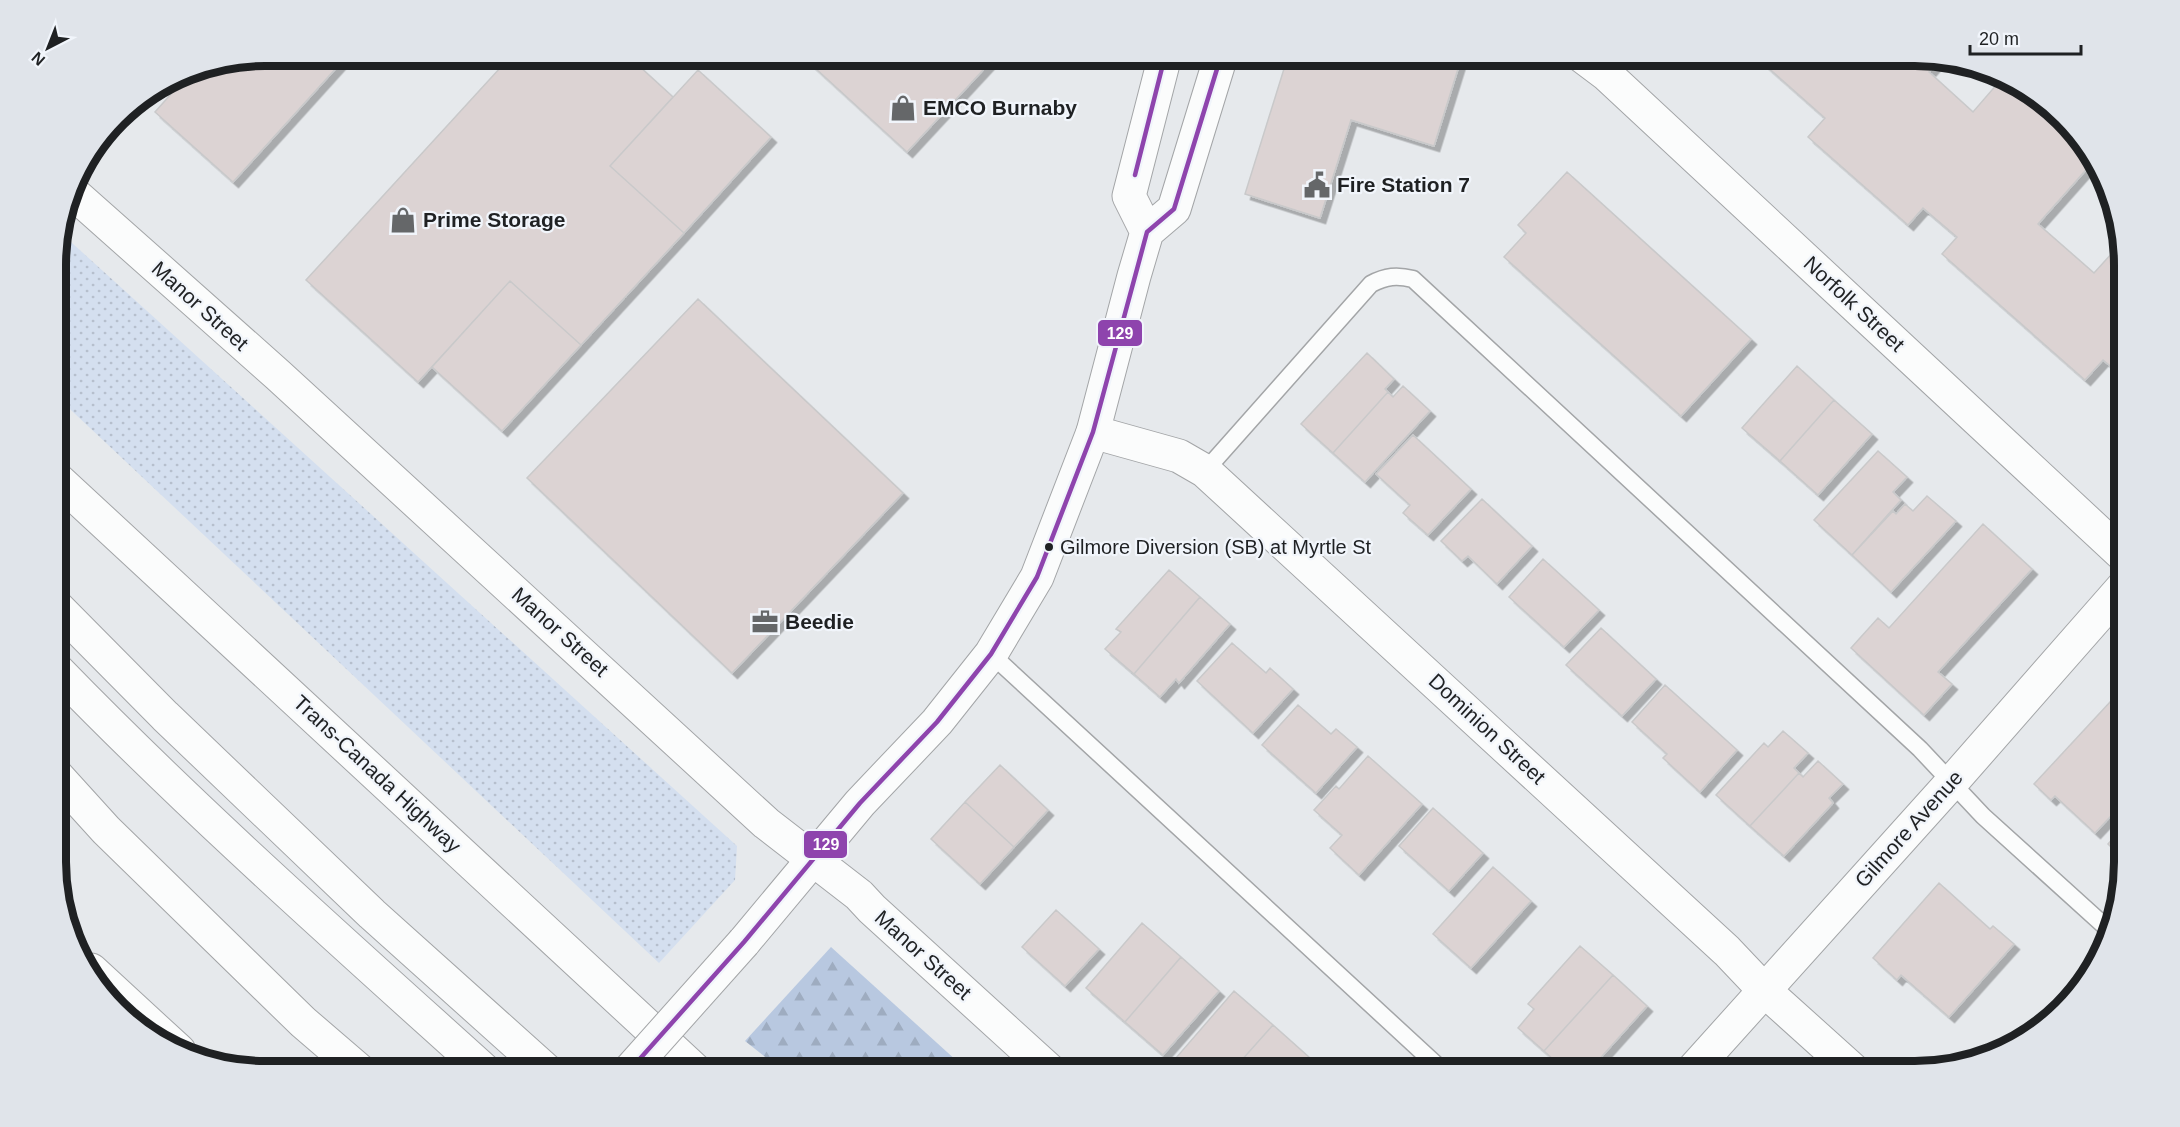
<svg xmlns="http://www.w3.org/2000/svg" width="2180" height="1127" font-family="Arial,sans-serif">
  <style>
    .grass { fill: url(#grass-dots) }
    .forest { fill: url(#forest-firs) }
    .building { fill: #dcd3d3; stroke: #c9c9ca; stroke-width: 1.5; filter: url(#shadow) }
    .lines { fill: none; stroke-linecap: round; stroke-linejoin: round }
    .lane-casing { stroke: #a3a5a7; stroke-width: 19 }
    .street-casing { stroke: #a3a5a7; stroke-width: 35 }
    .secondary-casing { stroke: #a3a5a7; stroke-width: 35 }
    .highway-casing { stroke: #a3a5a7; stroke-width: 35 }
    .lane { stroke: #fbfcfc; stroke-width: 16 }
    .street { stroke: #fbfcfc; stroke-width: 33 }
    .secondary { stroke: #fbfcfc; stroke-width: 33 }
    .highway { stroke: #fbfcfc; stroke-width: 33 }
    .secondary-bridge-casing { stroke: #a3a5a7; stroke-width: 35; stroke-linecap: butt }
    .secondary-bridge { stroke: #fbfcfc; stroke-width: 33 }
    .bus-1-casing { stroke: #f1f5fb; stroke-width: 9 }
    .bus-1 { stroke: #8e44ad; stroke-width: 4.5 }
    .bus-dot { fill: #1f2123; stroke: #f1f5fb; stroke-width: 2 }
    .labels { text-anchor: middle; stroke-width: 4.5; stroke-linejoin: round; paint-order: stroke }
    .bus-label { font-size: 20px; fill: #1f2123; stroke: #f1f5fb; text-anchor: start }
    .poi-label { font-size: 21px; font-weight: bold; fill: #1f2123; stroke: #f1f5fb; text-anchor: start }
    .street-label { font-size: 21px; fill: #1f2123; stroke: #f1f5fb }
    .rim { fill: none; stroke: #1f2123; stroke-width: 8 }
    .line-badge { stroke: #f1f5fb; stroke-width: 2 }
    .badge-label { font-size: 16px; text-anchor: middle; font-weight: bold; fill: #fff }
  </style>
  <defs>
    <pattern id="grass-dots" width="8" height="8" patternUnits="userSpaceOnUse" patternTransform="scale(1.5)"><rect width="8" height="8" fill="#d4dfef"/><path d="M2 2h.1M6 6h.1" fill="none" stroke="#b6bfcd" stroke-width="1.8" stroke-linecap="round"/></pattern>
    <pattern id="forest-firs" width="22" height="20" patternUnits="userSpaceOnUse" patternTransform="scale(1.5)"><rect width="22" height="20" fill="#b8c8e0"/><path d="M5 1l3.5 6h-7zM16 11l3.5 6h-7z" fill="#9eacc0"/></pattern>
    <filter id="shadow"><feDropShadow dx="5.5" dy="5.5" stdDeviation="0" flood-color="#0004"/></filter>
  </defs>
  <rect width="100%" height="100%" fill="#e6e9ec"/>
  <!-- grass -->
  <path class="grass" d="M 61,233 L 737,846 L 735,880 L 659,963 L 56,396 L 56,251 Z"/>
  <!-- forest -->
  <path class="forest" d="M 831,947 L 968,1071 L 783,1071 L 745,1041 Z"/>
  <!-- building -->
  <path class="building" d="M 265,56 L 347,56 L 233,182 L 155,112 L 171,94 L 162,86 L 185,71 Z
    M 511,56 L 628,56 L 673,97 L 610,166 L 684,233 L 581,345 L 510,281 L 418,382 L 306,280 Z
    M 802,56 L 996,56 L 907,152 Z
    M 1288,56 L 1462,56 L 1434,146 L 1351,120 L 1320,218 L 1245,194 Z
    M 1755,56 L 1915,56 L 1939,61 L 1929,72 L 1973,112 L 2004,76 L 2007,77 L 2081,138 L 2092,163 L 2038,224 L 2094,273 L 2123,241 L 2123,368 L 2119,373 L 2103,360 L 2085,380 L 1942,254 L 1957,237 L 1923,208 L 1908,225 L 1808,137 L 1825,118 Z
    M 698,70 L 771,137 L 684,233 L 610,166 Z
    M 1567,172 L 1751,339 L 1681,416 L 1504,257 L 1526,233 L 1518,225 Z
    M 510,281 L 581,345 L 502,431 L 432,367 Z
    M 698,299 L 903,493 L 732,673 L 527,478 Z
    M 1367,353 L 1394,379 L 1385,389 L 1388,392 L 1333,453 L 1301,424 Z
    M 1797,366 L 1834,400 L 1780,461 L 1742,428 Z
    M 1403,386 L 1430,411 L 1365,482 L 1333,453 L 1388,392 L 1393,397 Z
    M 1834,400 L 1872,434 L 1818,495 L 1780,461 Z
    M 1413,435 L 1471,489 L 1428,535 L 1403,513 L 1410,505 L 1376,474 Z
    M 1878,451 L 1907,477 L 1893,492 L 1901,500 L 1852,555 L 1814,520 Z
    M 1927,496 L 1956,521 L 1891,592 L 1852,555 L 1893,511 L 1896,514 L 1905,504 L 1913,511 Z
    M 1482,499 L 1532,546 L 1497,584 L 1468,556 L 1462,561 L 1441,541 Z
    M 1983,524 L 2032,569 L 1938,672 L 1952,684 L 1924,715 L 1851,648 L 1878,618 L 1889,628 Z
    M 1543,559 L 1599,610 L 1564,647 L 1509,597 Z
    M 1169,570 L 1200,597 L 1134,674 L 1105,649 L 1121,632 L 1116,629 Z
    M 1200,597 L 1230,624 L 1179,683 L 1176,679 L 1160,697 L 1134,674 Z
    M 1601,628 L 1656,679 L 1622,716 L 1566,665 Z
    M 1232,643 L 1266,673 L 1270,668 L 1293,689 L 1253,733 L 1197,681 Z
    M 1665,685 L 1737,750 L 1700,792 L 1663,758 L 1667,754 L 1632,722 Z
    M 2124,687 L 2124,802 L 2095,833 L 2055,796 L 2051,800 L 2034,784 Z
    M 1298,705 L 1331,734 L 1336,729 L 1357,747 L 1316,793 L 1262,745 Z
    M 1783,731 L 1808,753 L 1794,768 L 1799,773 L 1750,826 L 1716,795 L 1764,743 L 1768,747 Z
    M 1368,756 L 1422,804 L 1359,875 L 1330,848 L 1342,835 L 1314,810 L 1336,786 L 1339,789 Z
    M 1818,761 L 1843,784 L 1829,798 L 1833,803 L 1784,856 L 1750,826 L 1799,773 L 1803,777 Z
    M 1000,765 L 1048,810 L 1014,847 L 965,802 Z
    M 965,802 L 1014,847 L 980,884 L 931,839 Z
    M 1433,808 L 1483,853 L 1449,891 L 1399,846 Z
    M 2124,826 L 2124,860 L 2108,844 Z
    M 1493,867 L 1531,901 L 1471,968 L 1433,934 Z
    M 1939,883 L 1990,929 L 1993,926 L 2014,944 L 1949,1017 L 1901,975 L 1897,980 L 1873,958 Z
    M 1056,910 L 1099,949 L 1065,986 L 1022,947 Z
    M 1142,923 L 1181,957 L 1125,1022 L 1086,988 Z
    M 1580,946 L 1613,975 L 1544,1051 L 1518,1028 L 1534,1009 L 1528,1004 Z
    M 1181,957 L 1219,991 L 1163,1055 L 1125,1022 Z
    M 1613,975 L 1647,1006 L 1595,1064 L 1591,1060 L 1581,1071 L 1566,1071 L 1544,1051 Z
    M 1234,991 L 1273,1025 L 1232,1071 L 1176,1071 L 1169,1066 Z
    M 1273,1025 L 1310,1058 L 1299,1071 L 1232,1071 Z"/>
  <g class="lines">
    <!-- lane casing -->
    <g class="lane-casing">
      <path id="lane" d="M 1205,471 L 1371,284 C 1386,276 1397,275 1413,279 L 1920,749 L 1983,816 L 2109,930
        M 991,654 L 1443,1071"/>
    </g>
    <!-- street casing -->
    <g class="street-casing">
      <path id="street" d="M 1582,56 L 1606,74 L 2124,556
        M 72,192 L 278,375 L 766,823 L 859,895 L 872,909 L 1050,1071
        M 1093,432 L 1179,456 L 1205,471 L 1727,951 L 1764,990 L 1854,1071
        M 1692,1071 L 1952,782 L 2124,586"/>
    </g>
    <!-- secondary casing -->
    <g class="secondary-casing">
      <path id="secondary" d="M 1147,232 L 1129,196 L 1165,56
        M 744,942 L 860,803 L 937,722 L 991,654 L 1037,577 L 1093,432 L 1134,276 L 1147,232 L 1174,209 L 1221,56
        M 91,970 L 179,1051"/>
    </g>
    <!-- highway casing -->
    <g class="highway-casing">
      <path id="highway" d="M 56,478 L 696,1071
        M 57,607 L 165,716 L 372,914 L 547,1071
        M 57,670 C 193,810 340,940 485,1071
        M 57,776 L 106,830 L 303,1022 L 360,1071"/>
    </g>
    <!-- lane -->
    <use href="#lane" class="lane"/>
    <!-- street -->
    <use href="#street" class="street"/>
    <!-- secondary -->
    <use href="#secondary" class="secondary"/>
    <!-- highway -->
    <use href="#highway" class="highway"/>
    <!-- secondary-bridge casing -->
    <g class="secondary-bridge-casing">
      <path id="secondary-bridge" d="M 629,1071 L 744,942"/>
    </g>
    <!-- secondary-bridge -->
    <use href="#secondary-bridge" class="secondary-bridge"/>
    <!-- bus-1 casing -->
    <g class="bus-1-casing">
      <path id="bus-1" d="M 1135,175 L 1165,56
        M 629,1071 L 744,942 L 860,803 L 937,722 L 991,654 L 1037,577 L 1093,432 L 1147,232 L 1174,209 L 1221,56"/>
    </g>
    <!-- bus-1 -->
    <use href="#bus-1" class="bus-1"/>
  </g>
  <!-- icons -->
  <defs>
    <g id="shop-bare" transform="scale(2.07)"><path d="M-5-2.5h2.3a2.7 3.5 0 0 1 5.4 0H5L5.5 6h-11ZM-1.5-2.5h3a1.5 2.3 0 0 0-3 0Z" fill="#656769" stroke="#f1f5fb" stroke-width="2.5" paint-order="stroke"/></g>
    <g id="civic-bare" transform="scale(2.07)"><path d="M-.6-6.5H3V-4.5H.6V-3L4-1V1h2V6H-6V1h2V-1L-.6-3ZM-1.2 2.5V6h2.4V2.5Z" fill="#656769" stroke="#f1f5fb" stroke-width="2.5" paint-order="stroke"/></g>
    <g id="office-bare" transform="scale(2.07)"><path d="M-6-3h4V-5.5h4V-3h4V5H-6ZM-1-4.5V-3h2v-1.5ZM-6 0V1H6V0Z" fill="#656769" stroke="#f1f5fb" stroke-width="2.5" paint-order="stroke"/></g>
  </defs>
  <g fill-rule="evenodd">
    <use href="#shop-bare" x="903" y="108"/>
    <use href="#civic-bare" x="1317" y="185"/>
    <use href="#shop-bare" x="403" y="220"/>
    <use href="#office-bare" x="765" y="622"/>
  </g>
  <!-- markers -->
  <circle class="bus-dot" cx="1049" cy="547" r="5"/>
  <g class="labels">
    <!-- bus labels -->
    <g class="bus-label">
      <text x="1060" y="554">Gilmore Diversion (SB) at Myrtle St</text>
    </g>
    <!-- poi labels -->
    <g class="poi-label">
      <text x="923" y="115">EMCO Burnaby</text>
      <text x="1337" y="192">Fire Station 7</text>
      <text x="423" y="227">Prime Storage</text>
      <text x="785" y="629">Beedie</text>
    </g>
    <!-- street labels -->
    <g class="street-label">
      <text transform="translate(1854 304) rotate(43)" y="7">Norfolk Street</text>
      <text transform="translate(200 306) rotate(42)" y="7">Manor Street</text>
      <text transform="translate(560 632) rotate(42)" y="7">Manor Street</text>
      <text transform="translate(1487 729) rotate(43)" y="7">Dominion Street</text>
      <text transform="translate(377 774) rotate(43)" y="7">Trans-Canada Highway</text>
      <text transform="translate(1909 829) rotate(-48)" y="7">Gilmore Avenue</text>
      <text transform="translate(923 955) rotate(42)" y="7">Manor Street</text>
    </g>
  </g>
  <!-- crop -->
  <path d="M0 0H2180V1127H0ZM265 66H1915A199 199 0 0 1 2114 265V862A199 199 0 0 1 1915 1061H265A199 199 0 0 1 66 862V265A199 199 0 0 1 265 66Z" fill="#e0e4ea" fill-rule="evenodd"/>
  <path class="rim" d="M265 66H1915A199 199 0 0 1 2114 265V862A199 199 0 0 1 1915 1061H265A199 199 0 0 1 66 862V265A199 199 0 0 1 265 66Z"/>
  <g class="line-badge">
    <rect x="1097" y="319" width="46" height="28" rx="6" fill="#8e44ad"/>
    <rect x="803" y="830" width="45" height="29" rx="6" fill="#8e44ad"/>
  </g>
  <g class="badge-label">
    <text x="1120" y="339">129</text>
    <text x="826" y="850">129</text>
  </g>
  <!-- north arrow -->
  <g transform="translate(48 48) rotate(222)" stroke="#f1f5fb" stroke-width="4.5" paint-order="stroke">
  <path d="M0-4.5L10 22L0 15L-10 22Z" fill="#1f2123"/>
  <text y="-9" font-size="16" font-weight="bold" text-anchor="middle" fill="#1f2123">N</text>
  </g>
  <!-- scale -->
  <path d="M1970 45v9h111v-9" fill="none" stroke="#1f2123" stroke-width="3"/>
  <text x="1979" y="45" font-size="18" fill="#1f2123" stroke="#f1f5fb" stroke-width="4.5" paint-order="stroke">20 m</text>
</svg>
